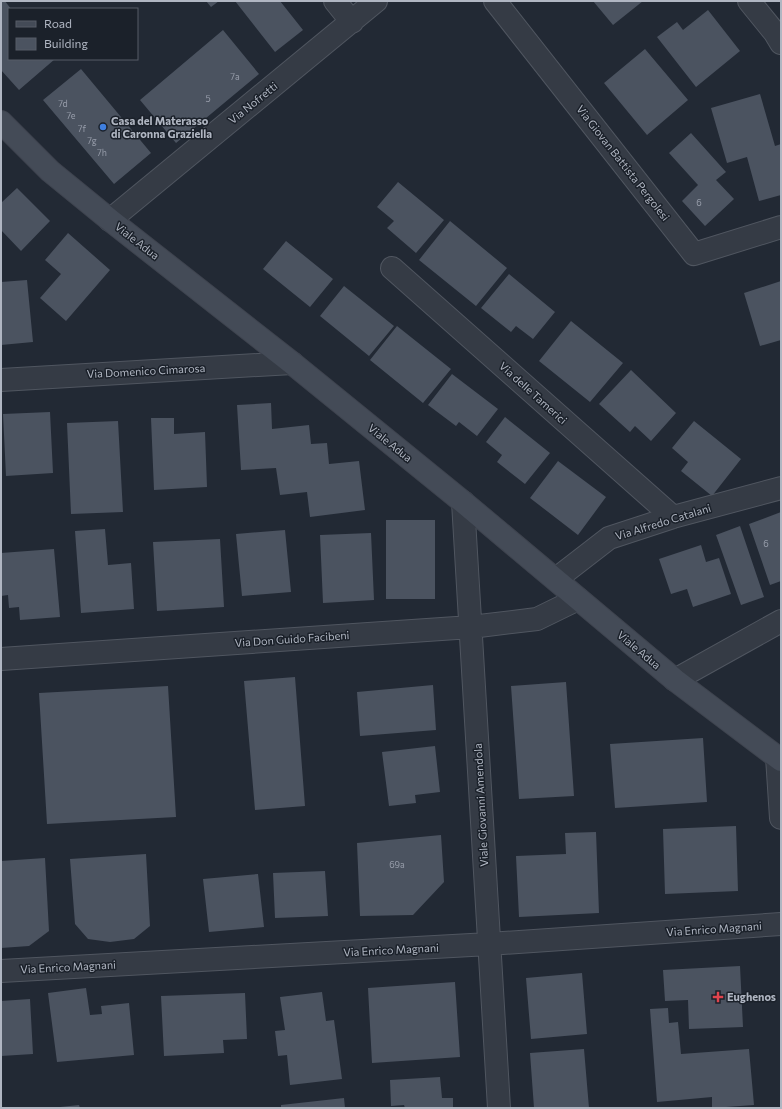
<svg xmlns="http://www.w3.org/2000/svg" width="782" height="1109" font-family="Commissioner,sans-serif">
  <style>
    .building { fill: #4b5360 }
    .lines { fill: none; stroke-linecap: round; stroke-linejoin: round }
    .street-casing { stroke: #505660; stroke-width: 24 }
    .secondary-casing { stroke: #3f444f; stroke-width: 24 }
    .street { stroke: #353b45; stroke-width: 22 }
    .secondary { stroke: #444b57; stroke-width: 22 }
    .shop-dot { fill: #3f7fe0; stroke: #1b212a; stroke-width: 1.5 }
    .health-dot { fill: #e0444e; stroke: #1b212a; stroke-width: 1.5 }
    .labels { text-anchor: middle; stroke-width: 3; stroke-linejoin: round; paint-order: stroke }
    .number-label { font-size: 9px; fill: #979daa }
    .street-label { font-size: 11px; fill: #b0b6c2; stroke: #1b212a }
    .poi-label { font-size: 11px; font-weight: bold; fill: #b0b6c2; stroke: #1b212a; text-anchor: start }
  </style>
  <rect width="100%" height="100%" fill="#222934"/>
  <!-- building -->
  <path class="building" d="M 1,1 L 5,1 L 11,9 L 9,9 L 9,59 L 55,59 L 19,90 L 1,70 Z
    M 206,1 L 219,1 L 211,7 Z
    M 235,1 L 280,1 L 303,30 L 275,52 Z
    M 593,1 L 643,1 L 613,25 Z
    M 708,10 L 740,51 L 696,87 L 657,37 L 677,22 L 683,30 Z
    M 223,30 L 259,74 L 176,143 L 140,100 Z
    M 645,49 L 688,100 L 647,135 L 604,83 Z
    M 81,69 L 151,153 L 114,184 L 43,100 Z
    M 760,94 L 775,146 L 781,144 L 781,195 L 759,201 L 747,157 L 727,163 L 711,108 Z
    M 691,133 L 726,172 L 716,180 L 734,199 L 705,226 L 682,201 L 698,185 L 669,153 Z
    M 398,182 L 444,220 L 416,253 L 387,228 L 394,221 L 377,207 Z
    M 17,188 L 50,221 L 21,251 L 1,230 L 1,203 Z
    M 450,221 L 507,268 L 476,306 L 419,260 Z
    M 68,233 L 110,270 L 66,321 L 40,298 L 61,274 L 45,260 Z
    M 286,241 L 333,279 L 310,307 L 263,269 Z
    M 509,274 L 555,312 L 533,339 L 516,326 L 511,332 L 481,308 Z
    M 27,280 L 33,342 L 1,345 L 1,282 Z
    M 781,281 L 781,340 L 760,346 L 744,293 Z
    M 344,286 L 394,326 L 369,356 L 320,316 Z
    M 571,321 L 623,363 L 590,402 L 539,361 Z
    M 397,326 L 451,369 L 423,403 L 370,360 Z
    M 631,370 L 676,413 L 651,441 L 635,426 L 630,432 L 599,404 Z
    M 452,374 L 498,409 L 477,436 L 459,422 L 456,426 L 428,405 Z
    M 271,403 L 272,429 L 309,425 L 311,444 L 327,443 L 329,464 L 359,461 L 365,510 L 310,517 L 307,492 L 280,495 L 276,468 L 241,470 L 237,405 Z
    M 50,412 L 53,473 L 6,476 L 3,414 Z
    M 505,417 L 550,453 L 525,484 L 497,462 L 502,455 L 486,442 Z
    M 151,418 L 174,418 L 174,434 L 205,432 L 207,487 L 154,490 Z
    M 118,421 L 123,512 L 71,514 L 67,423 Z
    M 694,421 L 741,459 L 712,496 L 681,471 L 688,462 L 672,448 Z
    M 558,461 L 606,497 L 578,535 L 530,498 Z
    M 781,512 L 781,581 L 770,585 L 749,524 Z
    M 386,520 L 435,520 L 435,599 L 386,599 Z
    M 740,526 L 764,597 L 741,605 L 716,535 Z
    M 105,529 L 108,565 L 131,563 L 134,609 L 81,613 L 75,531 Z
    M 285,530 L 291,592 L 242,596 L 236,534 Z
    M 371,533 L 374,600 L 323,603 L 320,535 Z
    M 220,539 L 224,607 L 157,611 L 153,542 Z
    M 701,545 L 706,562 L 719,558 L 731,594 L 693,607 L 687,589 L 671,594 L 659,559 Z
    M 54,549 L 60,617 L 20,620 L 19,607 L 9,608 L 8,595 L 1,596 L 1,553 Z
    M 295,677 L 305,806 L 255,810 L 244,681 Z
    M 566,682 L 574,796 L 519,799 L 511,686 Z
    M 433,685 L 436,730 L 360,736 L 357,692 Z
    M 168,686 L 176,817 L 47,824 L 39,693 Z
    M 703,738 L 707,802 L 615,808 L 610,744 Z
    M 435,746 L 440,792 L 415,795 L 416,803 L 389,806 L 382,752 Z
    M 736,826 L 738,891 L 665,894 L 663,829 Z
    M 596,832 L 599,913 L 519,917 L 516,856 L 566,854 L 565,833 Z
    M 441,835 L 444,882 L 413,915 L 360,916 L 357,843 Z
    M 146,854 L 150,926 L 134,939 L 110,942 L 88,939 L 75,924 L 70,859 Z
    M 45,858 L 49,931 L 29,946 L 1,948 L 1,861 Z
    M 325,871 L 328,916 L 275,918 L 273,873 Z
    M 258,874 L 264,927 L 209,932 L 203,879 Z
    M 740,966 L 743,1027 L 689,1029 L 688,1000 L 665,1001 L 663,970 Z
    M 582,973 L 587,1034 L 531,1039 L 526,978 Z
    M 455,982 L 460,1057 L 372,1063 L 368,988 Z
    M 86,988 L 90,1015 L 102,1014 L 101,1006 L 129,1003 L 134,1055 L 57,1062 L 48,993 Z
    M 322,992 L 326,1021 L 334,1020 L 342,1079 L 290,1085 L 287,1055 L 278,1056 L 275,1031 L 285,1030 L 280,997 Z
    M 245,993 L 247,1039 L 223,1040 L 224,1053 L 164,1056 L 161,996 Z
    M 30,999 L 33,1054 L 1,1056 L 1,1001 Z
    M 668,1008 L 669,1023 L 678,1022 L 681,1054 L 749,1049 L 754,1105 L 712,1108 L 712,1097 L 657,1102 L 650,1009 Z
    M 584,1049 L 589,1108 L 534,1108 L 530,1053 Z
    M 440,1077 L 442,1098 L 453,1098 L 453,1108 L 405,1108 L 404,1105 L 391,1106 L 390,1080 Z
    M 344,1098 L 345,1108 L 281,1108 L 281,1105 Z
    M 79,1105 L 80,1108 L 60,1108 L 60,1107 Z"/>
  <g class="lines">
    <!-- street casing -->
    <g class="street-casing">
      <path id="street" d="M 335,1 L 352,22
        M 495,1 L 694,254 L 781,227
        M 749,1 L 775,33 L 781,43
        M 110,220 L 376,1
        M 392,268 L 673,517
        M 1,380 L 292,363
        M 463,502 L 499,1108
        M 556,579 L 609,538 L 673,517 L 781,488
        M 1,659 L 471,627 L 537,619 L 578,599
        M 675,680 L 781,621
        M 777,757 L 781,818
        M 1,971 L 489,944 L 781,924"/>
    </g>
    <!-- secondary casing -->
    <g class="secondary-casing">
      <path id="secondary" d="M 1,122 L 50,171 L 110,220 L 292,363 L 463,502 L 675,680 L 781,760"/>
    </g>
    <!-- street -->
    <use href="#street" class="street"/>
    <!-- secondary -->
    <use href="#secondary" class="secondary"/>
  </g>
  <!-- markers -->
  <circle class="shop-dot" cx="103" cy="127" r="4"/>
  <path class="health-dot" d="M716 991h4v4h4v4h-4v4h-4v-4h-4v-4h4z"/>
  <g class="labels">
    <!-- number labels -->
    <g class="number-label">
      <text x="235" y="80">7a</text>
      <text x="208" y="102">5</text>
      <text x="63" y="107">7d</text>
      <text x="71" y="119">7e</text>
      <text x="82" y="132">7f</text>
      <text x="92" y="144">7g</text>
      <text x="102" y="156">7h</text>
      <text x="699" y="206">6</text>
      <text x="766" y="547">6</text>
      <text x="397" y="868">69a</text>
    </g>
    <!-- street labels -->
    <g class="street-label">
      <text transform="translate(253 103) rotate(-39)" y="4">Via Nofretti</text>
      <text transform="translate(623 163) rotate(52)" y="4">Via Giovan Battista Pergolesi</text>
      <text transform="translate(137 241) rotate(38)" y="4">Viale Adua</text>
      <text transform="translate(146 371) rotate(-3)" y="4">Via Domenico Cimarosa</text>
      <text transform="translate(533 393) rotate(42)" y="4">Via delle Tamerici</text>
      <text transform="translate(390 443) rotate(39)" y="4">Viale Adua</text>
      <text transform="translate(663 522) rotate(-17)" y="4">Via Alfredo Catalani</text>
      <text transform="translate(292 639) rotate(-4)" y="4">Via Don Guido Facibeni</text>
      <text transform="translate(639 650) rotate(40)" y="4">Viale Adua</text>
      <text transform="translate(481 805) rotate(-93)" y="4">Viale Giovanni Amendola</text>
      <text transform="translate(714 929) rotate(-4)" y="4">Via Enrico Magnani</text>
      <text transform="translate(391 950) rotate(-3)" y="4">Via Enrico Magnani</text>
      <text transform="translate(68 967) rotate(-3)" y="4">Via Enrico Magnani</text>
    </g>
    <!-- poi labels -->
    <g class="poi-label">
      <text x="111" y="125">Casa del Materasso<tspan x="111" dy="13">di Caronna Graziella</tspan></text>
      <text x="727" y="1001">Eughenos</text>
    </g>
  </g>
  <!-- border -->
  <rect width="782" height="1109" fill="none" stroke="#b0b6c2" stroke-width="4"/>
  <!-- legend -->
  <rect x="8" y="8" width="130" height="52" fill="#1b212a" stroke="#575d67"/>
  <rect x="16" y="21" width="20" height="6" fill="#444b57" stroke="#575d67"/>
  <text x="44" y="28" font-size="12" fill="#b0b6c2">Road</text>
  <rect x="16" y="38" width="20" height="12" fill="#4b5360" stroke="#575d67"/>
  <text x="44" y="48" font-size="12" fill="#b0b6c2">Building</text>
</svg>
